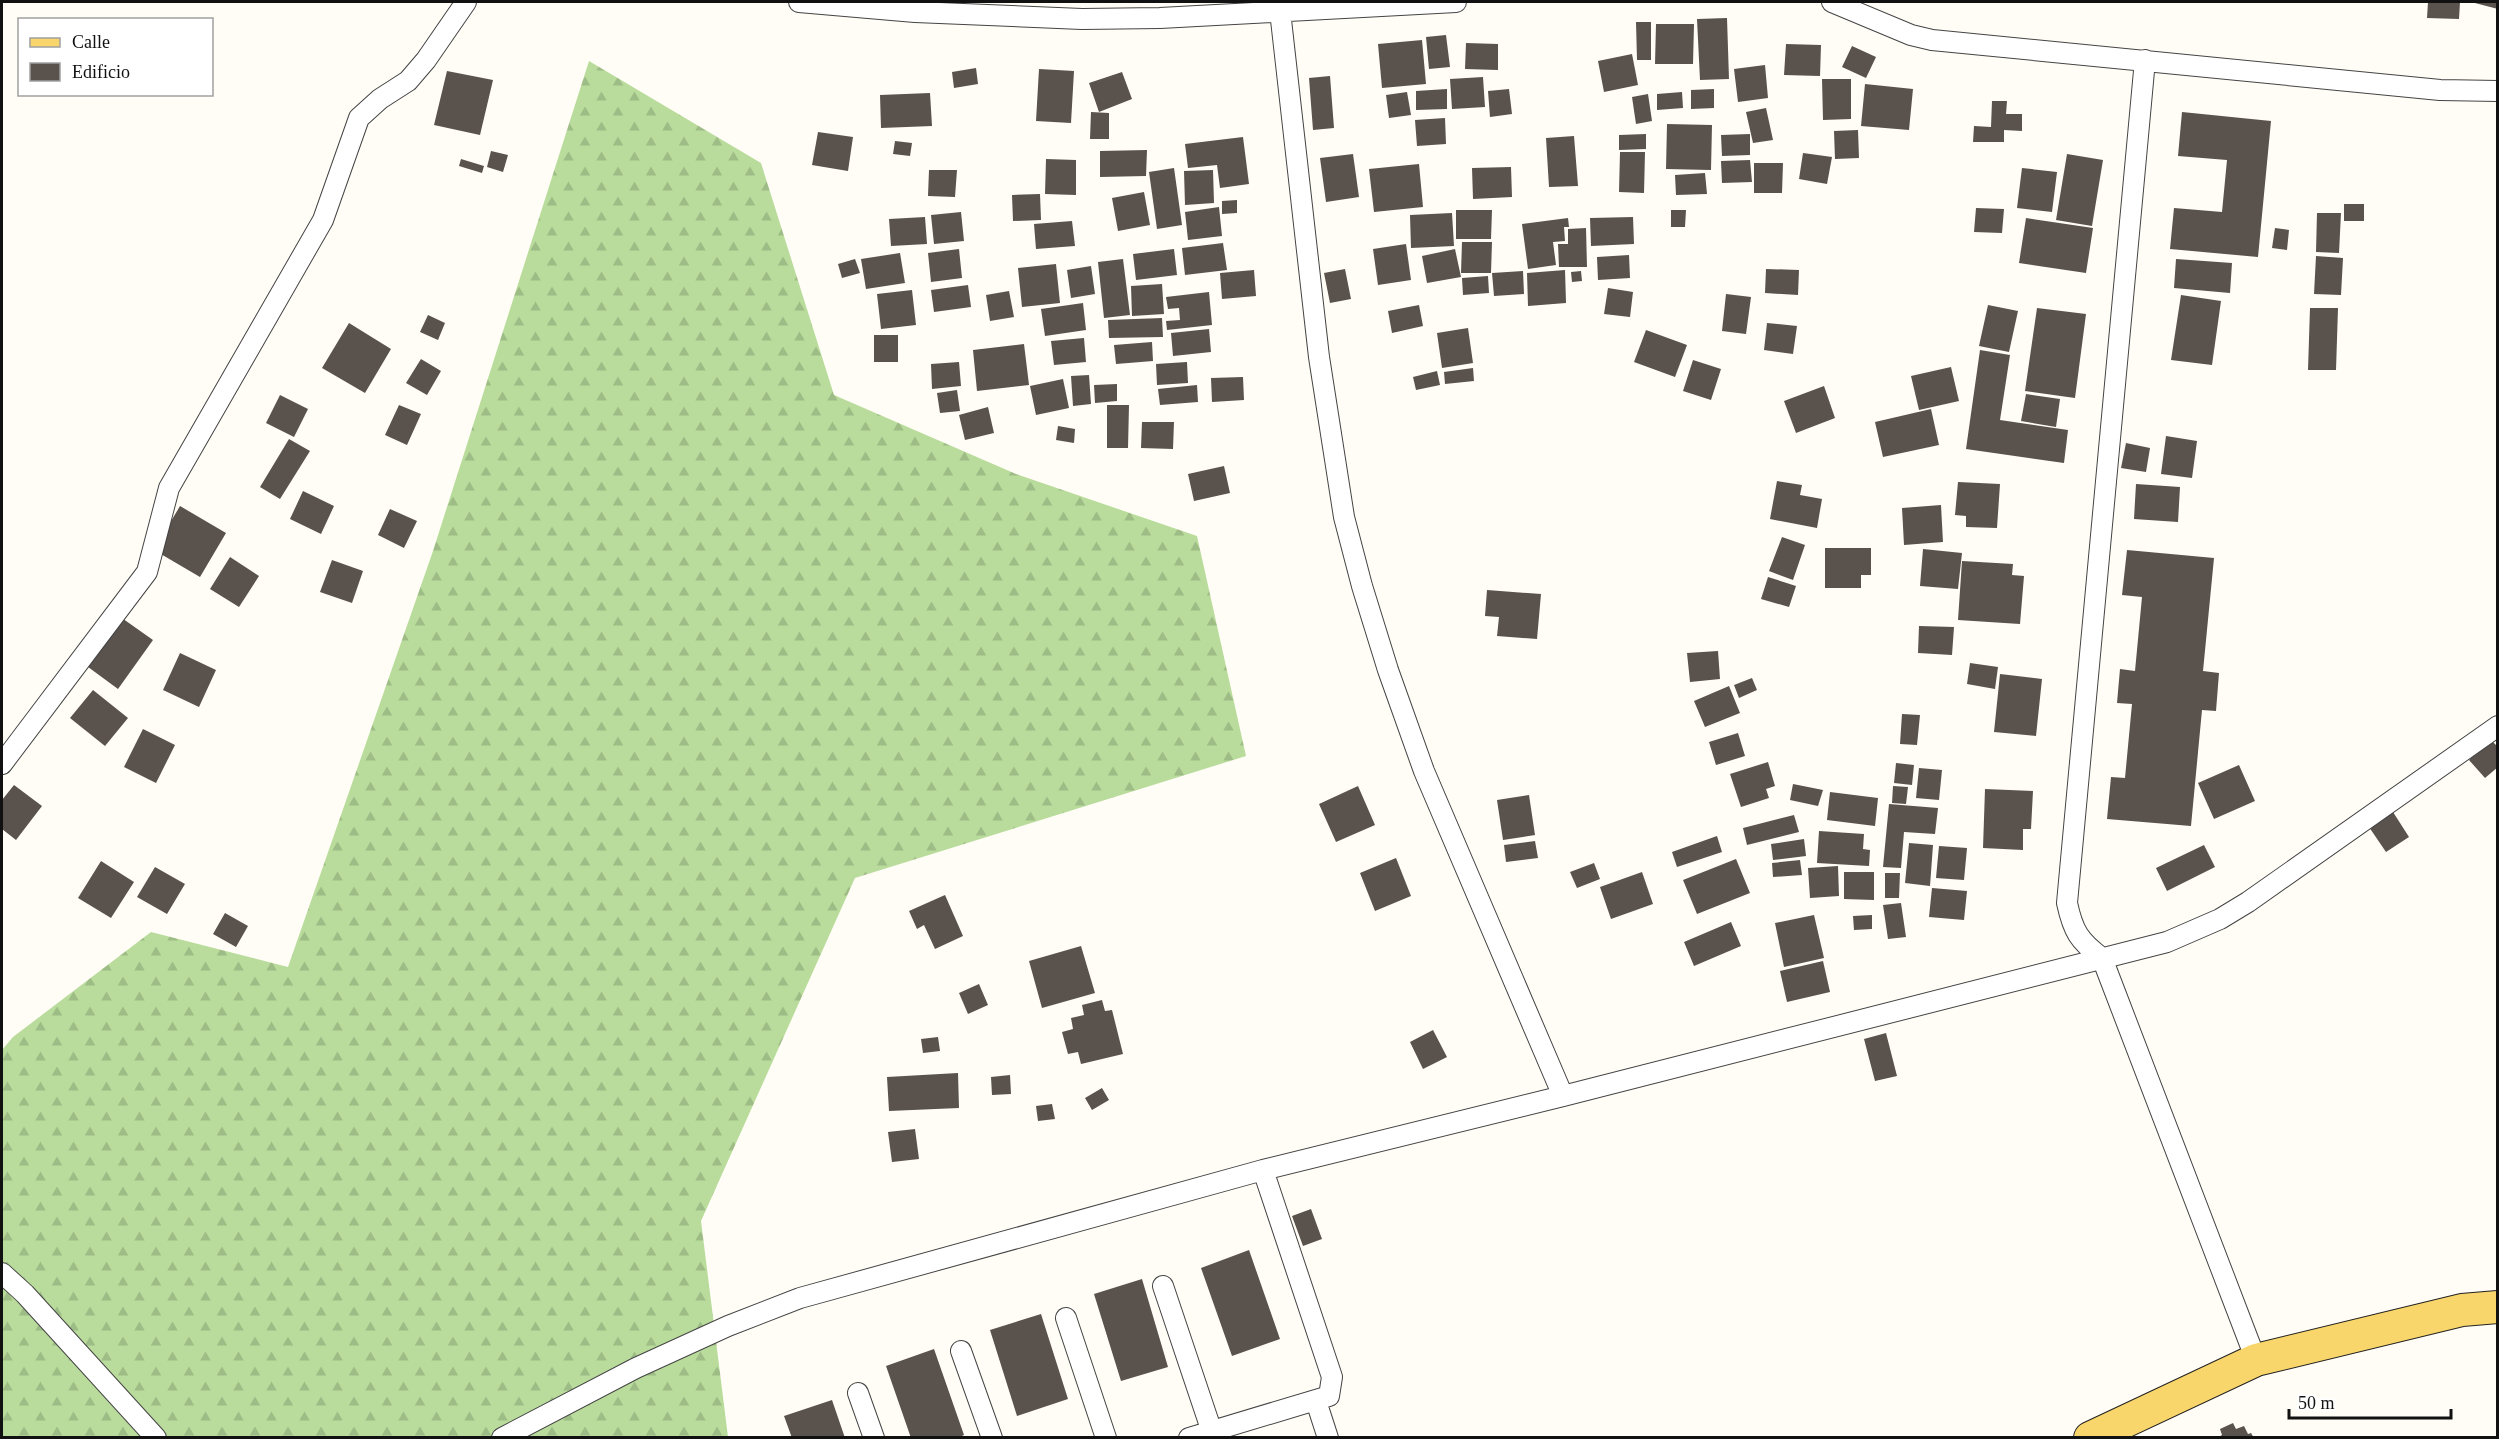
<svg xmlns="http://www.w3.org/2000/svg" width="2499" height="1439" font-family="'Times New Roman',serif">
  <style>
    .forest { fill: url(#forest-firs) }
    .building { fill: #5a524d }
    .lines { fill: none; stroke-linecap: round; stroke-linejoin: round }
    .minor-casing { stroke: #444; stroke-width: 22 }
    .primary-casing { stroke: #222; stroke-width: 34 }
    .minor { stroke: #fff; stroke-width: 20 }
    .primary { stroke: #f9d66b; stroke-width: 32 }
  </style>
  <defs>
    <pattern id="forest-firs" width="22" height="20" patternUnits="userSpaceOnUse" patternTransform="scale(1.5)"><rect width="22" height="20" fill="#b9dc9c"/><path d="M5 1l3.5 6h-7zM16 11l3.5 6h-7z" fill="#9ebc85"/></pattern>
  </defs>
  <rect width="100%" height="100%" fill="#fffdf5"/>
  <!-- forest -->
  <path class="forest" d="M 589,61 L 761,163 L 834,395 L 1016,474 L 1197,536 L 1246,756 L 855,878 L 701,1221 L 728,1437 L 2,1438 L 2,1050 L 13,1037 L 151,932 L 288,967 L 433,551 Z"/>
  <!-- building -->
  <path class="building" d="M 2428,2 L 2460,2 L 2459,19 L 2427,18 Z
    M 2471,2 L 2498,2 L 2498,9 Z
    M 1727,18 L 1729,79 L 1700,80 L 1697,19 Z
    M 1636,22 L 1651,22 L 1651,60 L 1637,60 Z
    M 1656,24 L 1694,24 L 1693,64 L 1655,64 Z
    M 1446,35 L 1450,67 L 1429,69 L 1426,37 Z
    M 1422,40 L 1426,84 L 1382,88 L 1378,44 Z
    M 1466,43 L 1498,44 L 1498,70 L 1465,69 Z
    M 1786,44 L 1821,45 L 1820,76 L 1784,75 Z
    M 1852,46 L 1876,57 L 1866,78 L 1842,67 Z
    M 1632,54 L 1638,85 L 1604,92 L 1598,61 Z
    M 1765,65 L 1768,98 L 1738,102 L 1734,69 Z
    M 976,68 L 978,84 L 954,88 L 952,72 Z
    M 1039,69 L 1074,71 L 1071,123 L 1036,121 Z
    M 447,71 L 493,80 L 480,135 L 434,125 Z
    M 1122,72 L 1132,99 L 1099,112 L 1089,83 Z
    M 1330,76 L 1334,128 L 1313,130 L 1309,78 Z
    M 1483,77 L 1485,107 L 1452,109 L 1450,79 Z
    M 1822,79 L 1851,79 L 1851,119 L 1823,120 Z
    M 1865,84 L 1913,89 L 1909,130 L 1861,126 Z
    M 1447,89 L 1447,109 L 1416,110 L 1416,91 Z
    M 1509,89 L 1512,114 L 1490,117 L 1488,91 Z
    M 1714,89 L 1714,108 L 1691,109 L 1691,90 Z
    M 1407,92 L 1411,115 L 1389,118 L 1386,95 Z
    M 1682,92 L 1683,108 L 1657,110 L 1657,94 Z
    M 930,93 L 932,126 L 881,128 L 880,95 Z
    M 1648,94 L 1652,121 L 1636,124 L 1632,97 Z
    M 1992,101 L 2007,101 L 2006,114 L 2022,114 L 2022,131 L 2004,130 L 2004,142 L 1973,142 L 1974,126 L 1991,127 Z
    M 1766,108 L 1773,140 L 1753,143 L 1746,112 Z
    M 1091,112 L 1109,113 L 1109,139 L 1090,139 Z
    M 2182,112 L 2271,121 L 2258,257 L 2170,249 L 2174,208 L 2222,212 L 2227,160 L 2178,156 Z
    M 1445,118 L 1446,144 L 1417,146 L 1415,120 Z
    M 1667,124 L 1712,125 L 1711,170 L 1666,169 Z
    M 1858,130 L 1859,158 L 1835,159 L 1834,131 Z
    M 818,132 L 853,137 L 848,171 L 812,165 Z
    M 1646,134 L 1646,149 L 1619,150 L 1619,135 Z
    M 1750,134 L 1750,155 L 1722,156 L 1721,135 Z
    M 1574,136 L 1578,186 L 1549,187 L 1546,138 Z
    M 1243,137 L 1249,184 L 1220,188 L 1217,165 L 1188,168 L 1185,144 Z
    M 895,141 L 912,143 L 910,156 L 893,154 Z
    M 1147,150 L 1146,176 L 1100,177 L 1100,151 Z
    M 491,151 L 508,155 L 503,172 L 487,167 Z
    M 1620,152 L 1645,152 L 1644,193 L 1619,192 Z
    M 1803,153 L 1832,157 L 1827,184 L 1799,179 Z
    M 1353,154 L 1359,197 L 1326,202 L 1320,158 Z
    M 2067,154 L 2103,160 L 2092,226 L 2056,220 Z
    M 461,159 L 484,166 L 482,173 L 459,166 Z
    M 1046,159 L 1076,160 L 1076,195 L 1045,194 Z
    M 1750,160 L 1752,182 L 1722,183 L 1721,161 Z
    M 1754,163 L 1783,163 L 1782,193 L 1754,193 Z
    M 1419,164 L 1423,207 L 1374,212 L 1369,169 Z
    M 1511,167 L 1512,197 L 1473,199 L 1472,168 Z
    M 1174,168 L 1182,225 L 1157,229 L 1149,172 Z
    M 2022,168 L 2057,172 L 2052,212 L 2017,208 Z
    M 929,170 L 957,170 L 955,197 L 928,196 Z
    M 1213,170 L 1214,203 L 1185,205 L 1184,171 Z
    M 1705,173 L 1707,194 L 1676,195 L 1675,175 Z
    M 1144,192 L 1150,225 L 1118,231 L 1112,198 Z
    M 1040,194 L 1041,220 L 1013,221 L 1012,195 Z
    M 1237,200 L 1237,213 L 1222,214 L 1222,201 Z
    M 2344,204 L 2364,204 L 2364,221 L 2344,221 Z
    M 1219,207 L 1222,236 L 1188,240 L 1185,212 Z
    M 1976,208 L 2004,209 L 2002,233 L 1974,232 Z
    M 1456,210 L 1492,210 L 1491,239 L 1456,239 Z
    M 1671,210 L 1686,210 L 1685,227 L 1671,227 Z
    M 961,212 L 964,241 L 934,244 L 931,215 Z
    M 1452,213 L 1454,246 L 1411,248 L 1410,215 Z
    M 2317,213 L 2341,213 L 2339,253 L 2316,252 Z
    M 925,217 L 927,244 L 891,246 L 889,219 Z
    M 1633,217 L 1634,244 L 1591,246 L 1590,218 Z
    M 1568,218 L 1569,227 L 1564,227 L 1565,241 L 1553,242 L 1556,265 L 1528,269 L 1522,224 Z
    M 2026,218 L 2093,228 L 2086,273 L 2019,263 Z
    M 1072,221 L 1075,246 L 1036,249 L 1034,224 Z
    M 1586,228 L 1587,267 L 1559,267 L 1558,244 L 1568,244 L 1568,229 Z
    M 2275,228 L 2289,230 L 2287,250 L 2272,248 Z
    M 1462,242 L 1492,242 L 1491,273 L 1461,273 Z
    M 1223,243 L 1227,270 L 1185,275 L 1182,248 Z
    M 1406,244 L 1411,280 L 1378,285 L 1373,249 Z
    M 959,249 L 962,278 L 931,282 L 928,253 Z
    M 1174,249 L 1177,275 L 1136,280 L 1133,254 Z
    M 1455,249 L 1461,277 L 1427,283 L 1422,256 Z
    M 900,253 L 905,283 L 866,289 L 861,259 Z
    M 1629,255 L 1630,278 L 1598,280 L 1597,257 Z
    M 2316,256 L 2343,258 L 2341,295 L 2314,294 Z
    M 855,259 L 860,273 L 842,278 L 838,264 Z
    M 1123,259 L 1130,315 L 1104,318 L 1098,262 Z
    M 2176,259 L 2232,263 L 2230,293 L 2174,288 Z
    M 1056,264 L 1060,303 L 1022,307 L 1018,268 Z
    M 1091,266 L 1095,294 L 1071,298 L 1067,270 Z
    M 1345,269 L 1351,299 L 1330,303 L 1324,273 Z
    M 1766,269 L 1799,270 L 1798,295 L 1765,293 Z
    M 1254,270 L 1256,296 L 1222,299 L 1220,273 Z
    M 1565,270 L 1566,303 L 1528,306 L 1527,273 Z
    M 1523,271 L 1524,294 L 1494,296 L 1492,273 Z
    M 1581,271 L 1582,281 L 1572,282 L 1571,272 Z
    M 1488,276 L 1489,293 L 1463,295 L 1462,278 Z
    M 1162,284 L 1164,314 L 1132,316 L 1131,286 Z
    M 968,285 L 971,307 L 934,312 L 931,290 Z
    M 1608,288 L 1633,292 L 1630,317 L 1604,314 Z
    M 912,290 L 916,325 L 881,329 L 877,294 Z
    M 1009,291 L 1014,317 L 990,321 L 986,295 Z
    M 1209,292 L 1212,325 L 1167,330 L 1166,321 L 1180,320 L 1179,308 L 1168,309 L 1166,297 Z
    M 1726,294 L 1751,297 L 1746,334 L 1722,331 Z
    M 2181,295 L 2221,301 L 2212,365 L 2171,360 Z
    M 1083,303 L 1086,330 L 1045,336 L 1041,309 Z
    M 1419,305 L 1423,326 L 1392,333 L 1388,311 Z
    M 1988,305 L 2018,311 L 2009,352 L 1979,346 Z
    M 2037,308 L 2086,314 L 2075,398 L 2025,391 Z
    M 2310,308 L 2338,308 L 2336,370 L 2308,370 Z
    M 428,315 L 445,323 L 438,340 L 420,332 Z
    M 1162,318 L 1163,337 L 1109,338 L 1108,320 Z
    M 349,323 L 391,349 L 365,393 L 322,368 Z
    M 1767,323 L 1797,326 L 1793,354 L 1764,350 Z
    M 1468,328 L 1473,363 L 1442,368 L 1437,333 Z
    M 1209,329 L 1211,352 L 1173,356 L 1171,333 Z
    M 1646,330 L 1687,345 L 1675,377 L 1634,362 Z
    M 874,335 L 898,335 L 898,362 L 874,362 Z
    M 1084,338 L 1086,362 L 1054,365 L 1051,341 Z
    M 1152,342 L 1153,361 L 1116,364 L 1114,345 Z
    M 1024,344 L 1029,385 L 977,391 L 973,350 Z
    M 1980,350 L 2010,355 L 2000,420 L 2068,430 L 2064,463 L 1966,449 Z
    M 421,359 L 441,371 L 427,395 L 406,383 Z
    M 1693,360 L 1721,369 L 1711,400 L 1683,391 Z
    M 959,362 L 961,386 L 932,389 L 931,364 Z
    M 1187,362 L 1188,383 L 1157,385 L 1156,364 Z
    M 1951,367 L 1959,401 L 1919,410 L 1911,376 Z
    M 1473,368 L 1474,381 L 1445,384 L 1444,372 Z
    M 1437,371 L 1440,385 L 1416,390 L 1413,377 Z
    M 1089,375 L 1091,404 L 1073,406 L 1071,376 Z
    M 1243,377 L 1244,400 L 1212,402 L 1211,378 Z
    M 1063,379 L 1069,408 L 1036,415 L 1030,386 Z
    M 1117,384 L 1117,401 L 1095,403 L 1094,385 Z
    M 1197,385 L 1198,402 L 1160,405 L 1158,389 Z
    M 1824,386 L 1835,418 L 1796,433 L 1784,401 Z
    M 957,390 L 960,411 L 940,413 L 937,393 Z
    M 2026,394 L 2060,399 L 2056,427 L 2021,421 Z
    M 280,395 L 308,409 L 294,437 L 266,423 Z
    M 399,405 L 421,414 L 407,445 L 385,435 Z
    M 1107,405 L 1129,405 L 1128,448 L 1107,448 Z
    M 988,407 L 994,433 L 965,440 L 959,415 Z
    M 1931,409 L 1939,445 L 1883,457 L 1875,422 Z
    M 1142,422 L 1174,422 L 1173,449 L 1141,448 Z
    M 1058,426 L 1075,429 L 1074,443 L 1056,440 Z
    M 2166,436 L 2197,441 L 2192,478 L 2161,474 Z
    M 289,439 L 310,451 L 280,499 L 260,487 Z
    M 2126,443 L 2150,448 L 2146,472 L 2121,468 Z
    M 1224,466 L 1230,493 L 1194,501 L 1188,474 Z
    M 1777,481 L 1802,485 L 1800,495 L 1822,499 L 1817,528 L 1770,519 Z
    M 1958,482 L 2000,484 L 1997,528 L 1966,527 L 1966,516 L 1955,515 Z
    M 2136,484 L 2180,487 L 2178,522 L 2134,519 Z
    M 303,491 L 334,506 L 321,534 L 290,519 Z
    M 1941,505 L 1943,542 L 1904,545 L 1902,508 Z
    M 180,506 L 226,533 L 200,577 L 154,550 Z
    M 390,509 L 417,521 L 404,548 L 378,535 Z
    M 1782,537 L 1805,545 L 1793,580 L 1769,571 Z
    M 1825,548 L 1871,548 L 1871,575 L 1861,575 L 1861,588 L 1825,588 Z
    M 1923,549 L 1962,553 L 1958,589 L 1920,586 Z
    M 2127,550 L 2214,558 L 2203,671 L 2219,673 L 2216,711 L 2202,710 L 2191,826 L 2107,819 L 2111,777 L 2125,778 L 2132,704 L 2117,703 L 2120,669 L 2135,671 L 2142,597 L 2122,595 Z
    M 230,557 L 259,576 L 239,607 L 210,589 Z
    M 332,560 L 363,571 L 352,603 L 320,592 Z
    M 1962,561 L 2013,564 L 2012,575 L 2024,576 L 2020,624 L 1958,620 Z
    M 1768,577 L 1796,586 L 1789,607 L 1761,599 Z
    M 1487,590 L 1541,594 L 1537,639 L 1497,636 L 1499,617 L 1485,616 Z
    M 119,616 L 153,640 L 118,689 L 84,664 Z
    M 1919,626 L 1954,627 L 1952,655 L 1918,653 Z
    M 1718,651 L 1720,679 L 1690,682 L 1687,653 Z
    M 180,653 L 216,670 L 199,707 L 163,690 Z
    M 1970,663 L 1998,667 L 1995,689 L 1967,684 Z
    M 2000,674 L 2042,679 L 2036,736 L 1994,732 Z
    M 1752,678 L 1757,690 L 1739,698 L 1734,685 Z
    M 1729,686 L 1740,713 L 1705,727 L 1694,701 Z
    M 93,690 L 128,718 L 105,746 L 70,718 Z
    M 1902,714 L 1920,715 L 1917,745 L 1900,744 Z
    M 143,729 L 175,745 L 156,783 L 124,767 Z
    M 1738,733 L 1745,756 L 1716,765 L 1709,742 Z
    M 2491,740 L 2498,747 L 2498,767 L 2485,778 L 2469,760 Z
    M 1768,762 L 1775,786 L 1766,789 L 1769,798 L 1741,807 L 1730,774 Z
    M 1896,763 L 1914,765 L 1912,785 L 1894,783 Z
    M 2239,765 L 2255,801 L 2214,819 L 2198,783 Z
    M 1919,768 L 1942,770 L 1939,800 L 1916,798 Z
    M 1793,784 L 1823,790 L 1818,806 L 1790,800 Z
    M 14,785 L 42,806 L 16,840 L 2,829 L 2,800 Z
    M 1358,786 L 1375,825 L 1336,842 L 1319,804 Z
    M 1893,786 L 1908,787 L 1906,804 L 1892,803 Z
    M 1985,789 L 2033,791 L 2031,829 L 2023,829 L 2023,850 L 1983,848 Z
    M 1830,792 L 1878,798 L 1875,826 L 1827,820 Z
    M 1529,795 L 1535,835 L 1503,840 L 1497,800 Z
    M 1889,804 L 1938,808 L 1935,834 L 1904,832 L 1901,868 L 1883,867 Z
    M 2393,812 L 2409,837 L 2386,852 L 2369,827 Z
    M 1794,815 L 1799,832 L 1747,845 L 1743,828 Z
    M 1819,831 L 1864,834 L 1863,849 L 1870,850 L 1869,866 L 1817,863 Z
    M 1717,836 L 1722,852 L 1677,867 L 1672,852 Z
    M 1804,839 L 1806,856 L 1773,860 L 1771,844 Z
    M 1535,841 L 1538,858 L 1506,862 L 1504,845 Z
    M 1909,843 L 1933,845 L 1930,886 L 1905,883 Z
    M 2204,845 L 2215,867 L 2167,891 L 2156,868 Z
    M 1939,846 L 1967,848 L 1964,880 L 1936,878 Z
    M 1396,858 L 1411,896 L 1375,911 L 1360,873 Z
    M 1736,859 L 1750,893 L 1697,914 L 1683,880 Z
    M 1800,860 L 1802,875 L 1773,877 L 1772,863 Z
    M 101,861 L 134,882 L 111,918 L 78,898 Z
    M 1594,863 L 1600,879 L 1577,888 L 1570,872 Z
    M 1838,866 L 1839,896 L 1810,898 L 1808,868 Z
    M 155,867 L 185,884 L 167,914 L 137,897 Z
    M 1642,872 L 1653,904 L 1611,919 L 1600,887 Z
    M 1844,872 L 1874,872 L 1874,900 L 1844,899 Z
    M 1885,873 L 1900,873 L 1899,898 L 1885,898 Z
    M 1932,888 L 1967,891 L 1964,920 L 1929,917 Z
    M 945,895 L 963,936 L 935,949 L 924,925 L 917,929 L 909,911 Z
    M 1901,903 L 1906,937 L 1888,939 L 1883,905 Z
    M 225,913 L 248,926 L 236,947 L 213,934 Z
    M 1814,915 L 1824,958 L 1784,967 L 1775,923 Z
    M 1872,915 L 1872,929 L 1854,930 L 1853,916 Z
    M 1731,922 L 1741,946 L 1694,966 L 1684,942 Z
    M 1081,946 L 1095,993 L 1042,1008 L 1029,961 Z
    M 1823,961 L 1830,992 L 1787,1002 L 1780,971 Z
    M 979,984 L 988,1005 L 968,1014 L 959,993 Z
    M 1102,1000 L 1105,1011 L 1112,1010 L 1123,1054 L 1081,1064 L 1078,1052 L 1068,1054 L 1062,1032 L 1073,1029 L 1071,1018 L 1084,1015 L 1082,1005 Z
    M 1433,1030 L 1447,1057 L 1423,1069 L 1410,1042 Z
    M 1886,1033 L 1897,1076 L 1875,1081 L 1864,1039 Z
    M 938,1037 L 940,1051 L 923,1053 L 921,1039 Z
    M 958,1073 L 959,1108 L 889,1111 L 887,1077 Z
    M 1010,1075 L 1011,1094 L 992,1095 L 991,1077 Z
    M 1102,1088 L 1109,1100 L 1092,1110 L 1085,1098 Z
    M 1052,1104 L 1055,1119 L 1038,1121 L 1036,1106 Z
    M 915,1129 L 919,1159 L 892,1162 L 888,1132 Z
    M 1311,1209 L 1322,1239 L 1303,1246 L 1292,1216 Z
    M 1249,1250 L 1280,1339 L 1232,1356 L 1201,1268 Z
    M 1142,1279 L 1168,1367 L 1121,1381 L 1094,1294 Z
    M 1041,1314 L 1068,1399 L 1017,1416 L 990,1330 Z
    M 934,1349 L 964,1435 L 957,1438 L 911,1438 L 886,1366 Z
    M 832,1400 L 845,1438 L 792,1438 L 784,1416 Z
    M 2233,1423 L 2236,1429 L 2244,1426 L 2248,1434 L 2251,1433 L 2254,1438 L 2217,1438 L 2222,1435 L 2220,1429 Z"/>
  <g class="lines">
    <!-- minor casing -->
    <g class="minor-casing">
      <path id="minor" d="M 799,2 L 915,12 L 1082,19 L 1160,18 L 1456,2
        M 1279,2 L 1319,357 L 1344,517 L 1362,586 L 1388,670 L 1424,771 L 1563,1096
        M 1832,2 L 1911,35 L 1932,40 L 2440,90 L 2498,91
        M 2145,60 L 2067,903 C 2073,931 2079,941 2102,958 L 2256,1360
        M 2,764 L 147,572 L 169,488 L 323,220 L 359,118 L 380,99 L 408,81 L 426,60 L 466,2
        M 2,1273 L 25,1294 L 156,1438
        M 1163,1286 L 1214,1438
        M 1066,1318 L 1106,1438
        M 961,1351 L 992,1438
        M 858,1393 L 874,1438
        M 1316,1401 L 1328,1438
        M 502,1438 L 636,1368 L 728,1326 L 800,1298 L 1263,1170 L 1563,1096 L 2167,942 L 2220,919 L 2248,902 L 2498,726
        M 1189,1438 L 1329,1396 L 1332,1377 L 1263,1170"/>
    </g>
    <!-- primary casing -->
    <g class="primary-casing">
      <path id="primary" d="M 2090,1438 L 2256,1360 L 2462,1310 L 2498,1307"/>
    </g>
    <!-- minor -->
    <use href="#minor" class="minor"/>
    <!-- primary -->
    <use href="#primary" class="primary"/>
  </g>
  <!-- border -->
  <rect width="2499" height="1439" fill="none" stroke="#111111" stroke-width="6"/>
  <!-- legend -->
  <rect x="18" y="18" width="195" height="78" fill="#ffffff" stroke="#a0a0a0" stroke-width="1.5"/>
  <rect x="30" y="38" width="30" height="9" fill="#f9d66b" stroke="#a0a0a0" stroke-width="1.5"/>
  <text x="72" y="48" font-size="18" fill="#111111">Calle</text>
  <rect x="30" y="63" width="30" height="18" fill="#5a524d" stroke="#a0a0a0" stroke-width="1.5"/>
  <text x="72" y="78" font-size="18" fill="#111111">Edificio</text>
  <!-- scale -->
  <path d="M2289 1409v9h162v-9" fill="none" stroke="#111111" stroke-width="3"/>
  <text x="2298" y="1409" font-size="18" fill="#111111" stroke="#ffffff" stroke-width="4.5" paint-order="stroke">50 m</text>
</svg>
